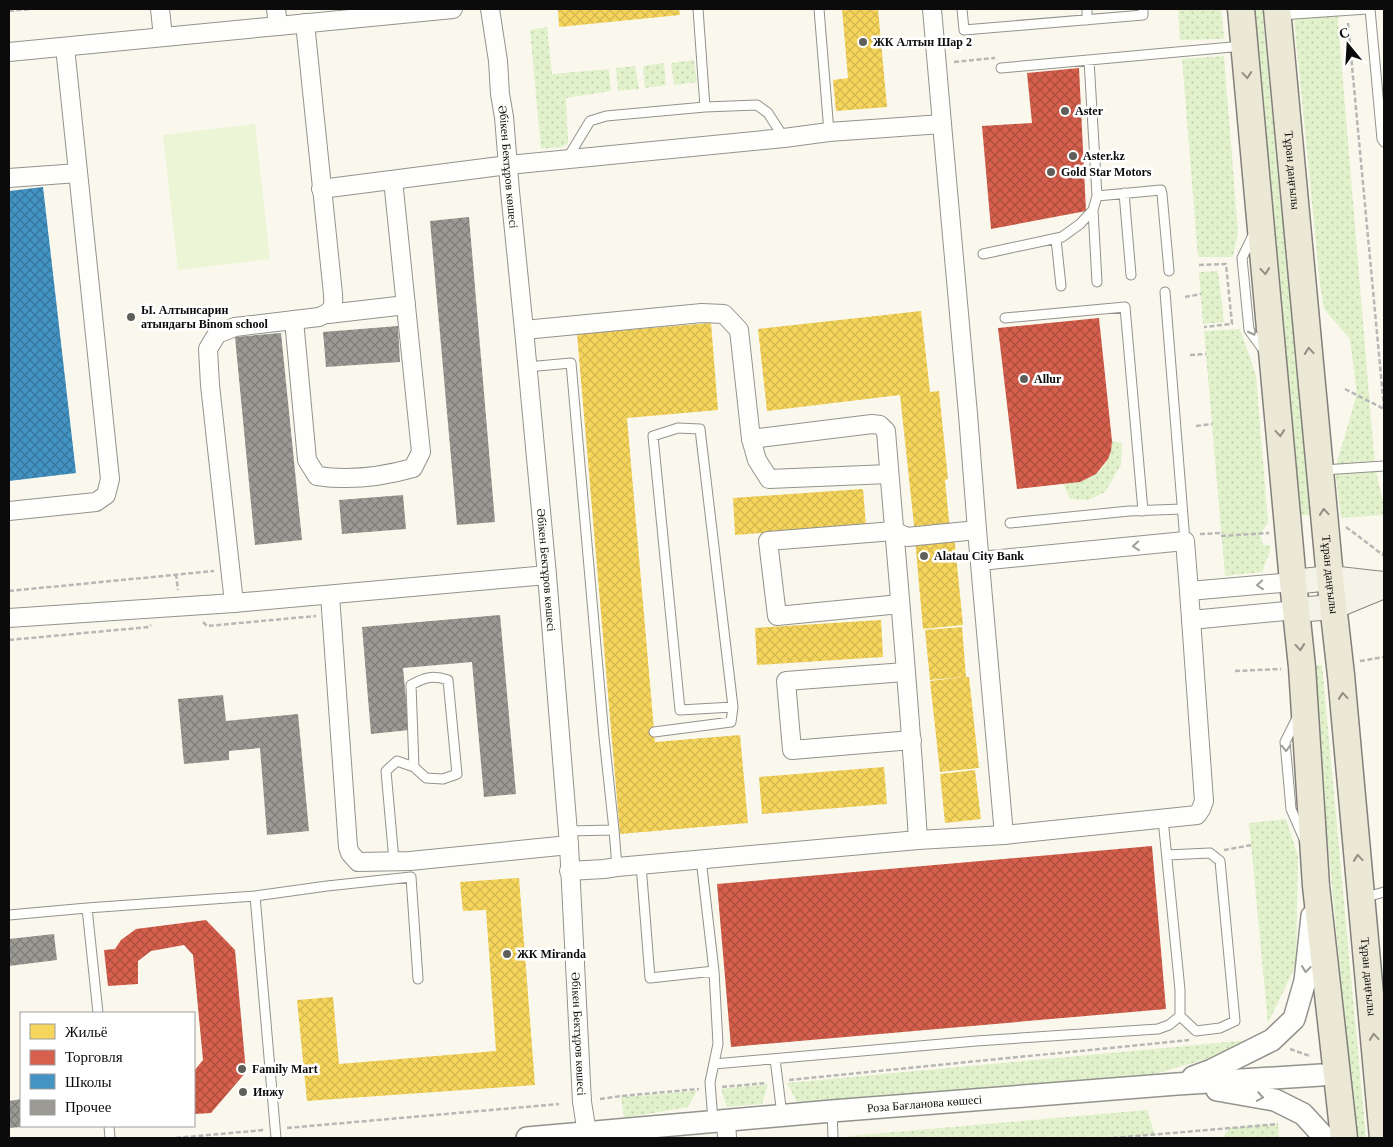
<svg xmlns="http://www.w3.org/2000/svg" width="1393" height="1147" font-family="Georgia,serif">
  <style>
    .grass { fill: url(#grass-dots) }
    .pitch { fill: #ecf5d5 }
    .homes { fill: url(#homes-cross-hatch) }
    .shops { fill: url(#shops-cross-hatch) }
    .schools { fill: url(#schools-cross-hatch) }
    .building { fill: url(#building-cross-hatch) }
    .lines { fill: none; stroke-linecap: round; stroke-linejoin: round }
    .service-casing { stroke: #93928d; stroke-width: 11 }
    .minor-casing { stroke: #93928d; stroke-width: 20 }
    .tertiary-casing { stroke: #93928d; stroke-width: 24 }
    .secondary-casing { stroke: #898883; stroke-width: 26 }
    .primary-casing { stroke: #807f7a; stroke-width: 29 }
    .path { stroke: #b7b7b5; stroke-width: 2.5; stroke-dasharray: 5 2.5; stroke-linecap: butt }
    .service { stroke: #fefefc; stroke-width: 9 }
    .minor { stroke: #fefefc; stroke-width: 18 }
    .tertiary { stroke: #fefefc; stroke-width: 21 }
    .secondary { stroke: #f4f3e7; stroke-width: 24 }
    .primary { stroke: #ece8d6; stroke-width: 26 }
    .oneway { stroke: #929085 }
    .oneway2 { stroke: #9d9d9c }
    .poi-dot { fill: #5f5e5a; stroke: #fff; stroke-width: 2 }
    .labels { text-anchor: middle; stroke-width: 5; stroke-linejoin: round; paint-order: stroke }
    .poi-label { font-size: 12px; font-weight: bold; fill: #0b0b0b; stroke: #fff; text-anchor: start }
    .street-label { font-size: 12px; fill: #0b0b0b; stroke: #fff }
  </style>
  <defs>
    <pattern id="grass-dots" width="8" height="8" patternUnits="userSpaceOnUse" patternTransform="scale(1.25)"><rect width="8" height="8" fill="#e1f1cb"/><path d="M2 2h.1M6 6h.1" fill="none" stroke="#c0cdad" stroke-width="1.8" stroke-linecap="round"/></pattern>
    <pattern id="homes-cross-hatch" width="8" height="8" patternUnits="userSpaceOnUse" patternTransform="scale(1.25)"><rect width="8" height="8" fill="#f6d55c"/><path d="M0 0l8 8M0 8l8-8" fill="none" stroke="#d2b64f"/></pattern>
    <pattern id="shops-cross-hatch" width="8" height="8" patternUnits="userSpaceOnUse" patternTransform="scale(1.25)"><rect width="8" height="8" fill="#d6604d"/><path d="M0 0l8 8M0 8l8-8" fill="none" stroke="#ac4d3e"/></pattern>
    <pattern id="schools-cross-hatch" width="8" height="8" patternUnits="userSpaceOnUse" patternTransform="scale(1.25)"><rect width="8" height="8" fill="#4393c3"/><path d="M0 0l8 8M0 8l8-8" fill="none" stroke="#36769d"/></pattern>
    <pattern id="building-cross-hatch" width="8" height="8" patternUnits="userSpaceOnUse" patternTransform="scale(1.25)"><rect width="8" height="8" fill="#9c9a94"/><path d="M0 0l8 8M0 8l8-8" fill="none" stroke="#7d7c77"/></pattern>
  </defs>
  <rect width="100%" height="100%" fill="#faf8ed"/>
  <!-- grass -->
  <path class="grass" d="M 1178,9 L 1221,9 L 1224,39 L 1180,40 Z
    M 1253,9 L 1262,9 L 1311,515 L 1301,515 Z
    M 1293,9 L 1337,9 L 1375,467 L 1384,506 L 1384,515 L 1341,518 L 1335,469 L 1357,394 L 1350,339 L 1324,309 L 1320,285 Z
    M 547,27 L 552,74 L 609,69 L 611,91 L 566,98 L 568,143 L 562,147 L 541,149 L 530,30 Z
    M 1224,56 L 1238,233 L 1233,257 L 1198,257 L 1182,59 Z
    M 694,60 L 697,82 L 674,85 L 671,63 Z
    M 664,63 L 666,85 L 645,88 L 643,66 Z
    M 635,66 L 639,89 L 618,91 L 616,68 Z
    M 1218,271 L 1224,322 L 1203,324 L 1199,272 Z
    M 1240,329 L 1256,375 L 1268,523 L 1260,534 L 1263,545 L 1271,545 L 1269,554 L 1262,572 L 1225,576 L 1204,331 Z
    M 1112,441 L 1122,443 L 1121,465 L 1105,492 L 1088,500 L 1070,499 L 1063,484 C 1081,483 1102,476 1108,457 C 1110,452 1111,446 1112,441 Z
    M 1322,665 L 1366,1138 L 1356,1138 L 1311,666 Z
    M 1286,819 L 1298,856 L 1296,965 L 1268,1023 L 1249,823 Z
    M 1250,1040 L 1241,1049 L 1148,1076 L 797,1102 L 787,1083 Z
    M 768,1084 L 762,1104 L 727,1107 L 721,1089 Z
    M 697,1091 L 688,1107 L 624,1118 L 621,1097 Z
    M 1147,1110 L 1155,1135 L 1113,1138 L 848,1138 L 849,1136 Z
    M 1278,1124 L 1279,1138 L 1222,1138 L 1230,1128 Z"/>
  <!-- pitch -->
  <path class="pitch" d="M 255,124 L 270,259 L 178,270 L 163,135 Z"/>
  <!-- homes -->
  <path class="homes" d="M 558,9 L 679,9 L 680,15 L 559,27 Z
    M 842,9 L 878,9 L 887,107 L 836,111 L 833,80 L 848,78 Z
    M 921,311 L 930,392 L 939,391 L 948,479 L 945,480 L 950,531 L 915,534 L 900,395 L 767,411 L 758,329 Z
    M 711,323 L 718,410 L 627,418 L 655,742 L 740,735 L 748,823 L 620,834 L 577,334 Z
    M 863,489 L 866,525 L 735,535 L 733,498 Z
    M 954,535 L 963,625 L 923,629 L 915,539 Z
    M 881,620 L 883,657 L 757,665 L 755,628 Z
    M 962,627 L 966,677 L 969,677 L 979,768 L 940,772 L 930,681 L 963,677 L 930,680 L 925,630 Z
    M 884,767 L 887,804 L 762,814 L 759,777 Z
    M 975,770 L 981,819 L 945,823 L 940,774 Z
    M 519,878 L 535,1085 L 307,1101 L 297,1000 L 333,997 L 339,1064 L 496,1051 L 486,910 L 463,911 L 460,882 Z"/>
  <!-- shops -->
  <path class="shops" d="M 1079,68 L 1086,211 L 991,229 L 982,126 L 1032,123 L 1027,73 Z
    M 1099,318 L 1112,441 L 1111,451 L 1108,459 L 1096,474 L 1080,482 L 1017,489 L 998,328 Z
    M 1152,846 L 1166,1009 L 731,1047 L 717,884 Z
    M 206,920 L 235,950 L 246,1072 L 211,1113 L 194,1114 L 194,1071 L 203,1060 L 193,955 L 184,945 L 151,951 L 138,961 L 138,984 L 108,986 L 104,950 L 115,949 L 121,940 L 136,929 Z"/>
  <!-- schools -->
  <path class="schools" d="M 43,187 L 76,473 L 9,481 L 9,191 Z"/>
  <!-- building -->
  <path class="building" d="M 469,217 L 495,522 L 457,525 L 430,221 Z
    M 398,326 L 400,362 L 326,367 L 323,332 Z
    M 281,333 L 302,540 L 255,545 L 235,337 Z
    M 403,495 L 406,529 L 342,534 L 339,500 Z
    M 500,615 L 516,794 L 484,797 L 472,662 L 403,668 L 409,730 L 371,734 L 362,627 Z
    M 223,695 L 226,721 L 298,714 L 309,831 L 267,835 L 260,748 L 229,751 L 229,760 L 184,764 L 178,699 Z
    M 54,934 L 57,960 L 9,966 L 9,939 Z
    M 21,1099 L 21,1127 L 9,1128 L 9,1101 Z"/>
  <g class="lines">
    <!-- service casing -->
    <g class="service-casing">
      <path id="service" d="M 698,9 L 705,107
        M 819,9 L 829,132
        M 962,9 L 964,30 L 1143,15 L 1143,9
        M 1087,9 L 1087,20
        M 1370,9 L 1382,139 L 1384,142
        M 1280,15 L 1367,9
        M 1001,68 L 1243,46
        M 567,159 L 590,121 L 606,116 L 705,107 L 757,105 L 768,113 L 784,138
        M 1124,193 L 1131,275
        M 1097,196 L 1161,190 L 1162,194 L 1169,271
        M 1093,210 L 1097,282
        M 1254,233 L 1242,258 L 1249,330 L 1265,352
        M 1056,239 L 1061,286
        M 983,254 L 1062,237 L 1080,224 L 1093,210 L 1097,196 L 1089,60
        M 1165,292 L 1185,541
        M 1005,318 L 1125,307 L 1143,511
        M 527,367 L 571,363 L 604,737 L 614,830 L 617,867
        M 678,428 L 700,429 L 733,707 L 680,710 L 653,436 Z
        M 1323,470 L 1384,466
        M 1010,523 L 1129,511 L 1182,509
        M 1297,718 L 1285,742 L 1291,809 L 1304,839
        M 654,732 L 731,722 L 733,707
        M 567,831 L 614,830
        M 1167,855 L 1210,853 L 1220,861 L 1235,1021 L 1220,1028 L 1196,1031 L 1180,1016
        M 701,859 L 714,971 L 718,1044 L 710,1082 L 713,1121
        M 394,861 L 386,771 L 397,761 L 414,767 L 426,778 L 443,779 L 457,774 L 448,680 C 433,675 425,677 411,685 L 414,767
        M 641,865 L 650,978 L 714,971
        M 255,896 L 327,886 L 411,877 L 418,979
        M 1363,898 L 1384,892
        M 9,915 L 87,908
        M 98,1013 L 87,908 L 255,896 L 276,1138
        M 775,1059 L 782,1115
        M 714,1064 L 976,1041 L 1158,1029 L 1169,1025 L 1180,1016 L 1180,990 L 1163,819
        M 832,1111 L 833,1138
        M 109,1126 L 110,1138"/>
    </g>
    <!-- minor casing -->
    <g class="minor-casing">
      <g id="minor">
        <path d="M 160,9 L 163,37"/>
        <path d="M 276,9 L 278,26 L 453,9"/>
        <path id="s1" d="M 490,9 L 498,61 L 500,94 L 504,117 L 510,191 L 524,330 L 547,575 L 569,845 L 582,1102 L 587,1133"/>
        <path d="M 932,9 L 942,124"/>
        <path d="M 9,52 L 278,26"/>
        <path d="M 9,178 L 78,173"/>
        <path d="M 321,189 L 508,165 L 784,138 L 829,132 L 942,124 L 968,414 L 977,530 L 1004,835"/>
        <path d="M 328,314 L 406,305"/>
        <path d="M 294,320 L 307,460 L 317,476 C 350,481 381,477 413,468 L 421,452 L 393,180"/>
        <path d="M 524,330 L 702,313 L 724,314 L 739,330 L 751,439 L 757,460 L 769,479 L 889,474"/>
        <path d="M 751,439 L 872,424 L 880,425 L 886,431 C 897,568 910,704 918,840"/>
        <path d="M 9,511 L 96,502 L 106,495 L 110,479 L 65,47"/>
        <path d="M 980,561 L 1185,541 L 1189,591"/>
        <path d="M 330,595 L 348,847 L 350,853 L 358,862 L 410,861 L 569,845"/>
        <path d="M 234,603 L 210,385 L 208,349 L 217,334 L 235,327 L 319,317 C 333,311 334,308 333,294 L 305,23"/>
        <path d="M 900,604 L 777,616 L 768,541 L 894,531 L 907,537 L 977,530"/>
        <path d="M 9,618 L 234,603 L 547,575"/>
        <path d="M 1191,620 L 1296,610"/>
        <path d="M 905,672 L 786,681 L 792,750 L 912,740"/>
        <path d="M 569,871 L 604,869 L 617,867 L 918,840 L 1004,835 L 1197,815 L 1201,809 L 1204,801 L 1189,591 L 1293,582"/>
        <path d="M 726,1120 L 727,1138"/>
      </g>
    </g>
    <!-- tertiary casing -->
    <g class="tertiary-casing">
      <g id="tertiary">
        <path d="M 1193,1077 L 1212,1070 L 1272,1040 L 1294,1019 L 1305,981 L 1312,916"/>
        <path d="M 1217,1090 L 1275,1100 L 1303,1114 L 1325,1138"/>
        <path id="s2" d="M 527,1138 L 832,1111 L 1177,1084 L 1321,1075"/>
      </g>
    </g>
    <!-- secondary casing -->
    <g class="secondary-casing">
      <path id="secondary" d="M 1293,582 L 1330,578 L 1383,584
        M 1296,610 L 1333,607 L 1384,586"/>
    </g>
    <!-- primary casing -->
    <g class="primary-casing">
      <g id="primary">
        <path d="M 1241,9 L 1293,582 L 1302,667 L 1316,886 L 1344,1138"/>
        <path id="s3" d="M 1277,9 L 1330,578 L 1341,675 L 1383,1138"/>
      </g>
    </g>
    <!-- path -->
    <path class="path" d="M 9,11 L 31,9
      M 1348,23 L 1384,408
      M 954,62 L 995,58
      M 1199,265 L 1226,264 L 1232,324 L 1204,327
      M 1185,297 L 1201,294
      M 1190,355 L 1206,354
      M 1345,389 L 1384,409
      M 1196,426 L 1212,424
      M 1346,527 L 1383,555 L 1384,551
      M 1200,534 L 1221,533
      M 1221,536 L 1269,533
      M 176,574 L 178,590
      M 9,591 L 214,571
      M 203,622 L 207,626 L 316,616
      M 9,640 L 149,627 L 151,625
      M 1360,661 L 1384,657
      M 1235,671 L 1281,669
      M 1224,850 L 1252,845
      M 1290,1049 L 1310,1056
      M 789,1080 L 1189,1040
      M 722,1087 L 766,1083
      M 600,1099 L 621,1096 L 699,1089
      M 287,1128 L 559,1104
      M 176,1138 L 264,1130
      M 1113,1138 L 1278,1124"/>
    <!-- service -->
    <use href="#service" class="service"/>
    <!-- minor -->
    <use href="#minor" class="minor"/>
    <!-- tertiary -->
    <use href="#tertiary" class="tertiary"/>
    <!-- secondary -->
    <use href="#secondary" class="secondary"/>
    <!-- primary -->
    <use href="#primary" class="primary"/>
  </g>
  <!-- one-way arrows -->
  <defs><path id="oneway-chevron" d="M-2-3.5L2.5 0L-2 3.5" fill="none" stroke-width="1.6" stroke-linecap="round" stroke-linejoin="round" transform="scale(1.25)"/></defs>
  <g class="oneway">
    <use href="#oneway-chevron" transform="translate(1247 75) rotate(85)"/>
    <use href="#oneway-chevron" transform="translate(1265 271) rotate(85)"/>
    <use href="#oneway-chevron" transform="translate(1309 351) rotate(-95)"/>
    <use href="#oneway-chevron" transform="translate(1280 433) rotate(85)"/>
    <use href="#oneway-chevron" transform="translate(1324 512) rotate(-95)"/>
    <use href="#oneway-chevron" transform="translate(1300 647) rotate(85)"/>
    <use href="#oneway-chevron" transform="translate(1343 696) rotate(-95)"/>
    <use href="#oneway-chevron" transform="translate(1358 858) rotate(-95)"/>
    <use href="#oneway-chevron" transform="translate(1374 1037) rotate(-95)"/>
  </g>
  <g class="oneway2">
    <use href="#oneway-chevron" transform="translate(1253 332) rotate(63)"/>
    <use href="#oneway-chevron" transform="translate(1136 546) rotate(175)"/>
    <use href="#oneway-chevron" transform="translate(1260 585) rotate(175)"/>
    <use href="#oneway-chevron" transform="translate(1286 748) rotate(89)"/>
    <use href="#oneway-chevron" transform="translate(1306 969) rotate(96)"/>
    <use href="#oneway-chevron" transform="translate(1260 1097) rotate(9)"/>
  </g>
  <!-- markers -->
  <g class="poi-dot">
    <circle cx="863" cy="42" r="5"/>
    <circle cx="1065" cy="111" r="5"/>
    <circle cx="1073" cy="156" r="5"/>
    <circle cx="1051" cy="172" r="5"/>
    <circle cx="131" cy="317" r="5"/>
    <circle cx="1024" cy="379" r="5"/>
    <circle cx="924" cy="556" r="5"/>
    <circle cx="507" cy="954" r="5"/>
    <circle cx="242" cy="1069" r="5"/>
    <circle cx="243" cy="1092" r="5"/>
  </g>
  <g class="labels">
    <!-- poi labels -->
    <g class="poi-label">
      <text x="873" y="46">ЖК Алтын Шар 2</text>
      <text x="1075" y="115">Aster</text>
      <text x="1083" y="160">Aster.kz</text>
      <text x="1061" y="176">Gold Star Motors</text>
      <text x="141" y="314">Ы. Алтынсарин<tspan x="141" dy="14">атындағы Binom school</tspan></text>
      <text x="1034" y="383">Allur</text>
      <text x="934" y="560">Alatau City Bank</text>
      <text x="517" y="958">ЖК Miranda</text>
      <text x="252" y="1073">Family Mart</text>
      <text x="253" y="1096">Инжу</text>
    </g>
    <!-- street labels -->
    <g class="street-label">
      <text dy="4" stroke="none"><textPath href="#s1" startOffset="159">Әбікен Бектұров көшесі</textPath></text>
      <text dy="4" stroke="none"><textPath href="#s3" startOffset="162">Тұран даңғылы</textPath></text>
      <text dy="4" stroke="none"><textPath href="#s1" startOffset="564">Әбікен Бектұров көшесі</textPath></text>
      <text dy="4" stroke="none"><textPath href="#s3" startOffset="568">Тұран даңғылы</textPath></text>
      <text dy="4" stroke="none"><textPath href="#s3" startOffset="972">Тұран даңғылы</textPath></text>
      <text dy="4" stroke="none"><textPath href="#s1" startOffset="1029">Әбікен Бектұров көшесі</textPath></text>
      <text dy="4" stroke="none"><textPath href="#s2" startOffset="399">Роза Бағланова көшесі</textPath></text>
    </g>
  </g>
  <!-- border -->
  <rect width="1393" height="1147" fill="none" stroke="#0b0b0b" stroke-width="20"/>
  <!-- legend -->
  <rect x="20" y="1012" width="175" height="115" fill="#ffffff" stroke="#9d9d9d"/>
  <rect x="30" y="1024" width="25" height="15" fill="#f6d55c" stroke="#9d9d9d"/>
  <text x="65" y="1037" font-size="15" fill="#0b0b0b">Жильё</text>
  <rect x="30" y="1050" width="25" height="15" fill="#d6604d" stroke="#9d9d9d"/>
  <text x="65" y="1062" font-size="15" fill="#0b0b0b">Торговля</text>
  <rect x="30" y="1074" width="25" height="15" fill="#4393c3" stroke="#9d9d9d"/>
  <text x="65" y="1087" font-size="15" fill="#0b0b0b">Школы</text>
  <rect x="30" y="1100" width="25" height="15" fill="#9c9a94" stroke="#9d9d9d"/>
  <text x="65" y="1112" font-size="15" fill="#0b0b0b">Прочее</text>
  <!-- north arrow -->
  <g transform="translate(1348 45) rotate(342)" stroke="#ffffff" stroke-width="4" paint-order="stroke">
  <path d="M0-4L9 19L0 12L-9 19Z" fill="#0b0b0b"/>
  <text y="-8" font-size="14" font-weight="bold" text-anchor="middle" fill="#0b0b0b">С</text>
  </g>
</svg>
